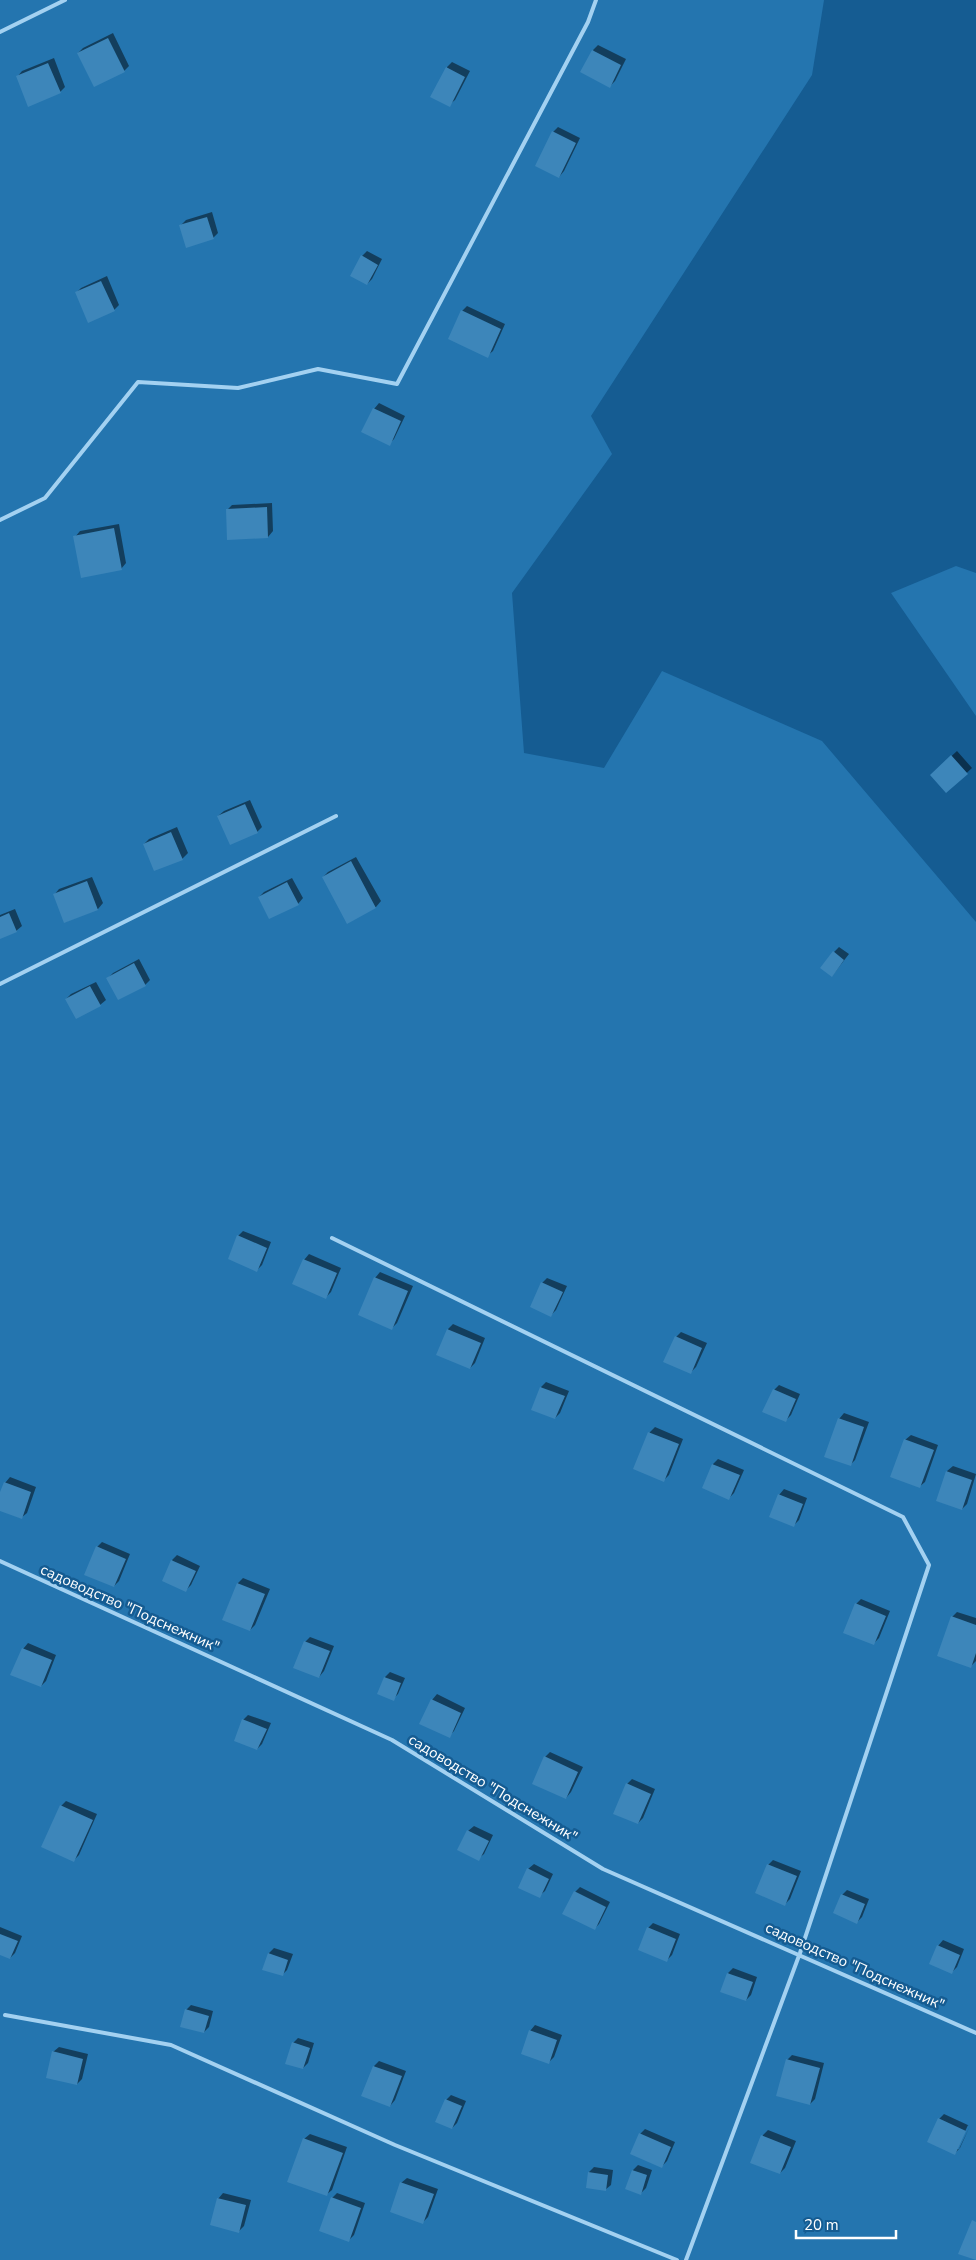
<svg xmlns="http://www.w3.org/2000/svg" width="976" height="2260" font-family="'Nunito Sans',sans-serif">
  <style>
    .green { fill: #2475af }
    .shadow { fill: #0007; fill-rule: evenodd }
    .building { fill: #3d86ba }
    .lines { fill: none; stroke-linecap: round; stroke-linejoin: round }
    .lane { stroke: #a3d1f1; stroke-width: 4 }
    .labels { text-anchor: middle; stroke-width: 5; stroke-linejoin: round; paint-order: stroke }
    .street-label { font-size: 15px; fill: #fff; stroke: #155c92 }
  </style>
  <rect width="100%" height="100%" fill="#155c92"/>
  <!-- green -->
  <path class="green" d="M 0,0 L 824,0 L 812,75 L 591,416 L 612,454 L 512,593 L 524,753 L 604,768 L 662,671 L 822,741 L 976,922 L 976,2260 L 0,2260 Z
    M 956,566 L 976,573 L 976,716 L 891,593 Z"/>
  <!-- shadow -->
  <path class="shadow" d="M 113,33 L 129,66 L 124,71 L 78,53 L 83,48 Z
    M 598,45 L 626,59 L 615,81 L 610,86 L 593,50 Z
    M 54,58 L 65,87 L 60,92 L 17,77 L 22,71 Z
    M 452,62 L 470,71 L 455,100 L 449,105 L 447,67 Z
    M 558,127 L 580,138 L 564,171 L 559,177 L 553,132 Z
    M 212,212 L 218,233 L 213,238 L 181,225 L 186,220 Z
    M 367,251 L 382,259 L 372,279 L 367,284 L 362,256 Z
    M 107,276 L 119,305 L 114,310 L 76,293 L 81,288 Z
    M 467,306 L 505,324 L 493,351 L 487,356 L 462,311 Z
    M 379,403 L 405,416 L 394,439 L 389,444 L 374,409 Z
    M 272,503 L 273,531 L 268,537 L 227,510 L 232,505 Z
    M 119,524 L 126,563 L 121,569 L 75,537 L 80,531 Z
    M 957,751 L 972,768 L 946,792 L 931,775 Z
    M 250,800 L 262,827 L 257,832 L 218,816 L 224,811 Z
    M 177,827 L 188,853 L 182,859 L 144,844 L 149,839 Z
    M 356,857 L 381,901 L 376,907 L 348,922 L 323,877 L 328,872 Z
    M 92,877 L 103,903 L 98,909 L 65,922 L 54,895 L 59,889 Z
    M 292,878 L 303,898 L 298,904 L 259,897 L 264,892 Z
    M 15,909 L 22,926 L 16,931 L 0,938 L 0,915 Z
    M 839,947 L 849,954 L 832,976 L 834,952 Z
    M 139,959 L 150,980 L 145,985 L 108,978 L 113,973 Z
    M 96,982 L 106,1000 L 100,1005 L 66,999 L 71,994 Z
    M 243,1231 L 271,1242 L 262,1265 L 257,1270 L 238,1236 Z
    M 309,1254 L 341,1268 L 331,1292 L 326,1297 L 304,1260 Z
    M 380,1272 L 413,1286 L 397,1323 L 392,1328 L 375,1278 Z
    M 547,1278 L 567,1286 L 556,1310 L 551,1315 L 542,1283 Z
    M 453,1324 L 485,1338 L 475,1363 L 470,1368 L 438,1354 L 448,1329 Z
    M 681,1332 L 707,1343 L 696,1367 L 691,1372 L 676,1337 Z
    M 546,1382 L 569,1391 L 560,1413 L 555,1418 L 541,1387 Z
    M 779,1385 L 800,1394 L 791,1415 L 786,1420 L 774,1390 Z
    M 844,1413 L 869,1422 L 855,1460 L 850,1465 L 839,1419 Z
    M 655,1427 L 683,1439 L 669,1475 L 664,1480 L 635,1469 L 650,1432 Z
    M 911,1435 L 938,1445 L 925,1482 L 919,1487 L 905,1440 Z
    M 718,1459 L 744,1470 L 734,1493 L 729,1498 L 704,1488 L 713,1464 Z
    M 953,1466 L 976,1474 L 967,1504 L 962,1509 L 938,1501 L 947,1471 Z
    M 10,1477 L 36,1487 L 27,1513 L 21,1518 L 0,1510 L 0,1495 L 5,1483 Z
    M 784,1489 L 807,1498 L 799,1520 L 794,1525 L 771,1516 L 779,1495 Z
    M 102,1542 L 130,1554 L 119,1581 L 114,1586 L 97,1547 Z
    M 177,1555 L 200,1566 L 191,1585 L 186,1590 L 172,1560 Z
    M 243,1578 L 270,1589 L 255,1625 L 250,1630 L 223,1619 L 238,1583 Z
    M 861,1599 L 890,1611 L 879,1638 L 873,1644 L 856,1604 Z
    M 957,1612 L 976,1618 L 976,1661 L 971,1666 L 952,1617 Z
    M 310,1637 L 334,1646 L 324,1671 L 319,1677 L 305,1642 Z
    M 28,1643 L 56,1655 L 46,1681 L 41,1686 L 23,1649 Z
    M 390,1672 L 405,1678 L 398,1694 L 393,1699 L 385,1677 Z
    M 437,1694 L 465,1708 L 454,1731 L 449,1736 L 432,1700 Z
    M 248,1715 L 271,1723 L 262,1744 L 257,1749 L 243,1720 Z
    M 550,1752 L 583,1767 L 571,1792 L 566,1798 L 545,1757 Z
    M 632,1779 L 655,1789 L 643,1818 L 638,1823 L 627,1784 Z
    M 66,1801 L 97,1814 L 79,1855 L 74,1860 L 61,1806 Z
    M 474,1826 L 493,1835 L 484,1854 L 478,1859 L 459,1849 L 468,1831 Z
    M 773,1860 L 801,1871 L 790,1899 L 785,1904 L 768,1865 Z
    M 534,1864 L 553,1874 L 545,1891 L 539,1896 L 528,1869 Z
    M 580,1887 L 610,1902 L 599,1924 L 594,1929 L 575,1892 Z
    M 847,1890 L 869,1899 L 862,1917 L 857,1922 L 842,1895 Z
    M 653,1923 L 680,1934 L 672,1955 L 667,1960 L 648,1928 Z
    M 0,1927 L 22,1936 L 15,1953 L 10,1958 L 0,1954 Z
    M 943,1940 L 964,1949 L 957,1967 L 951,1973 L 938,1946 Z
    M 274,1948 L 293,1954 L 287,1970 L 282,1975 L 264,1969 L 269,1953 Z
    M 733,1968 L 757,1977 L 751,1995 L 746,2000 L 728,1973 Z
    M 191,2005 L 213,2011 L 209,2027 L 204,2032 L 186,2010 Z
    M 535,2025 L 562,2035 L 554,2057 L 549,2062 L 530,2031 Z
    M 298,2038 L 314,2043 L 308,2063 L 303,2068 L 293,2043 Z
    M 59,2047 L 88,2054 L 82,2079 L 77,2084 L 53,2052 Z
    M 792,2055 L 824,2063 L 815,2099 L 810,2104 L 787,2060 Z
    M 379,2061 L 406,2071 L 395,2100 L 390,2106 L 374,2066 Z
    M 451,2095 L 466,2101 L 457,2123 L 452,2128 L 446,2100 Z
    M 944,2114 L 970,2126 L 960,2148 L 955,2153 L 939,2119 ZM 968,2125 L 970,2126 L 959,2149 L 957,2149 Z
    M 645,2129 L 675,2142 L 667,2161 L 662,2166 L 640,2134 Z
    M 768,2130 L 796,2141 L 785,2168 L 780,2173 L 752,2162 L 763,2135 Z
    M 310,2134 L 347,2147 L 332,2190 L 326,2195 L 304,2139 Z
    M 638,2165 L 652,2170 L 646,2188 L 641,2193 L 626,2188 L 633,2170 Z
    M 594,2167 L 613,2170 L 611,2185 L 605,2190 L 587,2187 L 589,2172 Z
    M 407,2178 L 438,2189 L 428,2217 L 423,2222 L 401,2183 Z
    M 223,2193 L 251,2200 L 244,2226 L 239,2231 L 218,2199 Z
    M 337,2193 L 365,2203 L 354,2235 L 349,2240 L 332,2198 Z"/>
  <!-- building -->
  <path class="building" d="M 108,38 L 125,72 L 94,87 L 77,53 Z
    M 592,50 L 621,65 L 610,88 L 580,72 Z
    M 48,63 L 61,93 L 28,107 L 16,76 Z
    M 446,67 L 465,77 L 450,107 L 430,97 Z
    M 552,131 L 576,143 L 559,178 L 535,166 Z
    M 207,217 L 214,239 L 186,248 L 179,225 Z
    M 361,255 L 378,265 L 367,285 L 350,276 Z
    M 101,281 L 115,311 L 88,323 L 75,292 Z
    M 461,310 L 501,329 L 488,358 L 448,339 Z
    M 373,408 L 401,421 L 390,446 L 361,432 Z
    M 267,507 L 268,538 L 227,540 L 226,509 Z
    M 114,528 L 122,570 L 81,578 L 73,536 Z
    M 951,755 L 968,774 L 946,793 L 930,775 Z
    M 245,804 L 258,833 L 230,845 L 217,816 Z
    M 171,832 L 183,860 L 154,871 L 143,844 Z
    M 351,861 L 376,908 L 347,924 L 322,877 Z
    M 87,881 L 98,910 L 64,923 L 53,894 Z
    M 287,882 L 299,905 L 269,919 L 258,897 Z
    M 9,913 L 17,932 L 0,939 L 0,917 Z
    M 833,951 L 844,960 L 832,977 L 820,968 Z
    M 134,963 L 146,986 L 118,1000 L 106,978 Z
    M 90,986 L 101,1006 L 76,1019 L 65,999 Z
    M 237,1235 L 267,1248 L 257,1272 L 228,1259 Z
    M 303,1259 L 337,1273 L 326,1299 L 292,1284 Z
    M 374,1277 L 408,1291 L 392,1330 L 358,1315 Z
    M 541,1282 L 563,1292 L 551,1317 L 530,1307 Z
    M 447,1329 L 481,1343 L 470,1369 L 436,1355 Z
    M 675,1336 L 702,1348 L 691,1374 L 663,1362 Z
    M 540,1387 L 565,1396 L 555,1419 L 531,1410 Z
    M 773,1389 L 796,1399 L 786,1422 L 762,1412 Z
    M 838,1418 L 864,1427 L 851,1466 L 824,1457 Z
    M 648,1432 L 679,1444 L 664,1482 L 633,1469 Z
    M 904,1439 L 934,1450 L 920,1488 L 890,1477 Z
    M 712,1464 L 740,1475 L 729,1500 L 702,1488 Z
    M 946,1471 L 972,1480 L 962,1510 L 936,1501 Z
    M 4,1482 L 31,1492 L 22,1519 L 0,1511 L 0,1492 Z
    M 778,1494 L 803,1504 L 794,1527 L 769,1517 Z
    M 96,1546 L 126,1559 L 114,1587 L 84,1575 Z
    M 171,1560 L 196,1571 L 186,1592 L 162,1581 Z
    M 237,1583 L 265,1594 L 250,1631 L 222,1620 Z
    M 855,1603 L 886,1616 L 874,1645 L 843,1633 Z
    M 951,1616 L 976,1625 L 976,1653 L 971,1668 L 937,1656 Z
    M 304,1641 L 330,1651 L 319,1678 L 293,1668 Z
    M 22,1648 L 52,1660 L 41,1687 L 10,1675 Z
    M 384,1677 L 401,1683 L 394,1701 L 377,1694 Z
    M 431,1699 L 461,1713 L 450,1738 L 419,1724 Z
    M 242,1719 L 267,1729 L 257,1750 L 234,1741 Z
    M 544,1756 L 578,1772 L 566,1799 L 532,1784 Z
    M 626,1783 L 651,1794 L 638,1824 L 613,1814 Z
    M 60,1805 L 93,1820 L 74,1862 L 41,1847 Z
    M 467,1830 L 489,1841 L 479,1861 L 457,1850 Z
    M 767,1864 L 797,1876 L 785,1906 L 755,1893 Z
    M 527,1868 L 549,1879 L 540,1898 L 518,1888 Z
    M 574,1891 L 606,1907 L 595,1930 L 562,1914 Z
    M 841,1894 L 865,1904 L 857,1924 L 833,1913 Z
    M 647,1927 L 676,1939 L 667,1962 L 638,1950 Z
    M 0,1934 L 18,1941 L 10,1959 L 0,1955 Z
    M 937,1945 L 960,1955 L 952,1974 L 929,1964 Z
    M 268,1953 L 288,1960 L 283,1976 L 262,1970 Z
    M 727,1973 L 753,1982 L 746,2001 L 720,1992 Z
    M 185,2009 L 209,2016 L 204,2033 L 180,2027 Z
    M 529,2030 L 557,2040 L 549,2064 L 521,2054 Z
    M 292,2042 L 310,2048 L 303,2069 L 285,2064 Z
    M 52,2051 L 83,2059 L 77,2085 L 46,2078 Z
    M 786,2059 L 820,2068 L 810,2105 L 776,2096 Z
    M 373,2066 L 402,2076 L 390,2107 L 361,2096 Z
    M 445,2099 L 462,2106 L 452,2129 L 435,2122 Z
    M 938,2118 L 966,2131 L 955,2155 L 927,2142 Z
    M 639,2133 L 671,2147 L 662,2168 L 630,2154 Z
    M 761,2135 L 791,2147 L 780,2174 L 750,2163 Z
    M 303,2138 L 343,2153 L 327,2196 L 287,2182 Z
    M 632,2170 L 647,2175 L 641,2195 L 625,2189 Z
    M 588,2172 L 608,2175 L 606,2191 L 586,2188 Z
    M 400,2182 L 434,2194 L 423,2224 L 390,2212 Z
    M 331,2197 L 361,2208 L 349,2242 L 319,2231 Z
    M 217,2198 L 246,2205 L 239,2233 L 210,2225 Z
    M 972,2220 L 976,2222 L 976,2260 L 958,2254 Z"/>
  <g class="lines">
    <!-- lane -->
    <path class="lane" d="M 0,32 L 65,0
      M 0,520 L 45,498 L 138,382 L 238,388 L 318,369 L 397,384 L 588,22 L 596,0
      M 0,984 L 336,816
      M 332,1238 L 903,1517 L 929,1565 L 800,1953 L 686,2260
      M 0,1561 L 392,1740 L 603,1869 L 976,2033
      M 5,2015 L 171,2045 L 395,2145 L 677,2260"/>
  </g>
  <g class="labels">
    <!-- street labels -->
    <g class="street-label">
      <text transform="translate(130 1608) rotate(24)" y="5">садоводство "Подснежник"</text>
      <text transform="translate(493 1788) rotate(31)" y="5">садоводство "Подснежник"</text>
      <text transform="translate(855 1966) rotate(24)" y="5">садоводство "Подснежник"</text>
    </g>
  </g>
  <!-- scale -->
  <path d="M796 2230v8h100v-8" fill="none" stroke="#ffffff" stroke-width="2.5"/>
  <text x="804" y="2230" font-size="15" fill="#ffffff" stroke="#155c92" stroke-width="4" paint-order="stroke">20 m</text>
</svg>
